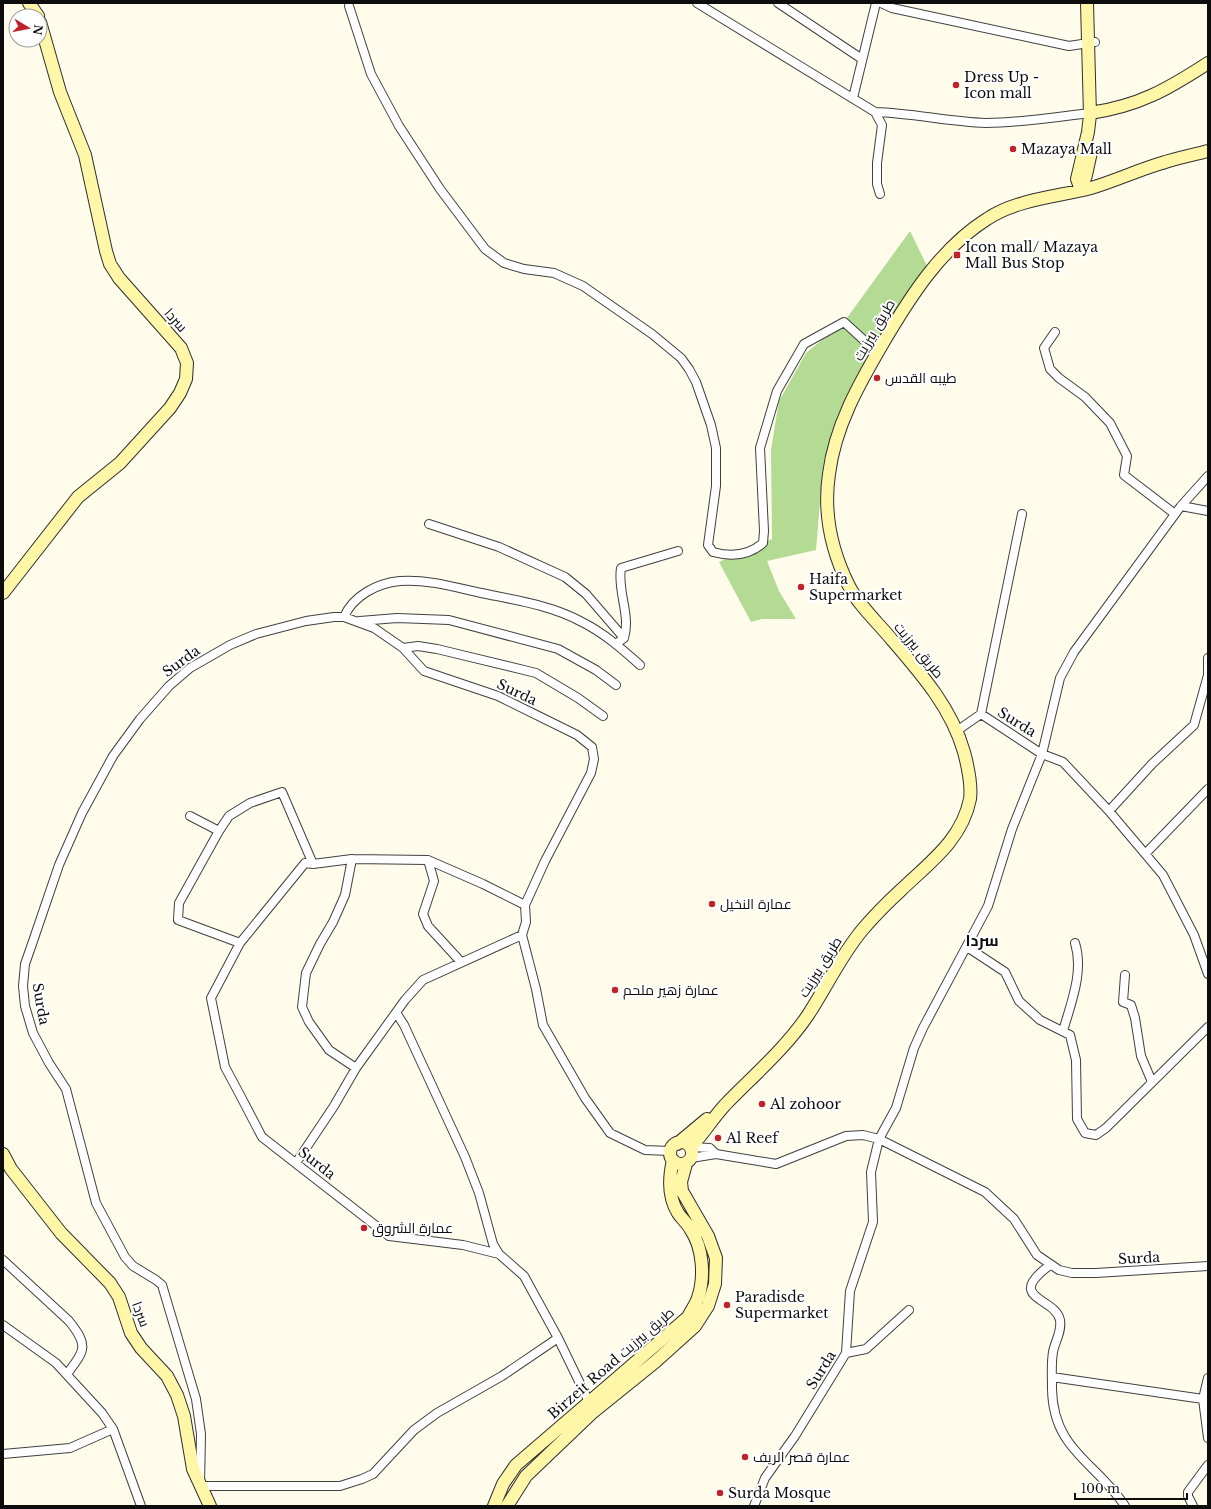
<svg xmlns="http://www.w3.org/2000/svg" width="1211" height="1509" font-family="'Libre Baskerville',Cairo,serif">
  <style>
    .forest { fill: #b3db94 }
    .lines { fill: none; stroke-linecap: round; stroke-linejoin: round }
    .street-casing { stroke: #404040; stroke-width: 10 }
    .secondary-casing { stroke: #2f2f2f; stroke-width: 14 }
    .street { stroke: #fff; stroke-width: 8 }
    .secondary { stroke: #fff6a7; stroke-width: 12 }
    .poi-dot { fill: #bf2228; stroke: #fff; stroke-width: 1.5 }
    .labels { text-anchor: middle; stroke-width: 4; stroke-linejoin: round; paint-order: stroke }
    .poi-label { font-size: 14px; fill: #0d0d0d; stroke: #fff; text-anchor: start }
    .street-label { font-size: 14px; fill: #0d0d0d; stroke: #fff }
    .quarter-label { font-size: 16px; font-weight: bold; fill: #0d0d0d; stroke: #fff }
  </style>
  <rect width="100%" height="100%" fill="#fffcec"/>
  <!-- forest -->
  <path class="forest" d="M 910,231 L 930,272 L 837,416 L 822,477 L 816,550 L 767,561 L 779,591 L 796,619 L 762,619 L 751,622 L 719,562 L 772,539 L 771,450 L 779,401 L 806,353 L 844,322 Z"/>
  <g class="lines">
    <!-- street casing -->
    <g class="street-casing">
      <path id="street" d="M 697,3 L 875,112 L 882,125 L 877,163 L 877,184 L 880,194
        M 778,3 L 862,59
        M 881,3 L 892,8 L 1069,46 L 1095,42
        M 349,6 L 371,74 L 399,126 L 440,189 L 485,249 L 504,263 L 524,269 L 554,273 L 583,286 L 652,334 L 681,358 L 689,369 L 696,382 L 711,425 L 716,448 L 716,486 L 708,545 L 713,552 C 731,557 748,556 763,543 L 764,531 L 760,448 L 777,391 L 804,344 L 844,322 L 878,353
        M 853,98 L 876,3
        M 875,112 C 913,113 949,122 986,123 C 1020,123 1056,117 1090,113
        M 1055,332 L 1044,348 L 1050,369 L 1059,378 L 1085,397 L 1110,423 L 1127,456 L 1124,475 L 1175,514
        M 1181,506 L 1208,511
        M 429,524 L 499,547 L 565,577 L 586,594 L 624,638 L 616,644
        M 344,617 C 353,596 377,583 400,581 C 427,579 454,587 481,593 C 515,600 551,605 582,622 C 604,633 622,649 640,665
        M 360,621 L 397,618 L 449,620 L 558,649 L 596,670 L 616,685
        M 624,638 C 631,615 617,591 621,568 L 678,551
        M 403,648 L 418,646 L 437,649 L 536,673 L 578,698 L 603,716
        M 981,714 L 1022,514
        M 958,730 L 981,714 L 1042,754 L 1063,762 L 1109,811 L 1163,875 L 1194,935 L 1208,974
        M 1109,811 L 1152,764 L 1194,725 L 1208,675 L 1208,658
        M 190,816 L 219,831
        M 1146,853 L 1208,789
        M 352,859 L 345,895 L 333,922 L 320,944 L 306,973 L 302,1007 L 309,1022 L 329,1050 L 356,1068
        M 428,860 L 434,881 L 423,914 L 428,926 L 461,962
        M 525,905 L 483,884 L 428,860 L 352,859 L 313,864 L 305,863 L 240,943 L 211,998 L 225,1067 L 240,1095 L 262,1137 L 389,1236 L 463,1245 L 499,1254 L 524,1276 L 558,1338 L 589,1402
        M 240,943 L 178,920 L 179,903 L 219,831 L 229,816 L 250,803 L 282,792 L 313,864
        M 967,947 L 1005,972 L 1019,1001 L 1040,1020 L 1070,1035 L 1076,1060 L 1077,1119 L 1085,1133 L 1096,1135 L 1106,1128 L 1208,1027
        M 1125,975 L 1123,1002 L 1131,1005 L 1135,1018 L 1141,1056 L 1152,1082
        M 397,1014 L 404,1025 L 465,1157 L 479,1193 L 493,1244 L 499,1254
        M 1063,1031 C 1071,1003 1084,972 1075,943
        M 691,1147 L 710,1148 L 716,1154
        M 691,1158 L 716,1154 L 776,1164 L 846,1136 L 863,1135 L 879,1139 L 985,1192 L 1014,1219 L 1037,1255 L 1059,1270 L 1072,1273 L 1096,1273 L 1208,1266
        M 296,1163 L 334,1106 L 356,1068 L 405,1000 L 423,980 L 522,935
        M 3,1260 L 69,1321 C 89,1346 85,1350 67,1374
        M 1050,1265 C 1004,1299 1055,1297 1060,1320 C 1062,1332 1055,1341 1053,1352 C 1051,1364 1052,1376 1052,1389 C 1053,1450 1096,1462 1125,1506
        M 3,1325 L 56,1363 L 102,1413 L 113,1429 L 141,1506
        M 558,1338 L 502,1376 L 437,1413 L 414,1430 L 373,1474 L 362,1479 L 340,1486 L 200,1486 L 201,1434 L 196,1399 L 162,1285 L 156,1280 L 133,1266 L 125,1257 L 96,1203 L 66,1089 L 49,1063 L 33,1033 L 25,1006 L 23,986 L 25,964 L 31,947 L 59,865 L 82,813 L 113,756 L 140,719 L 169,686 L 190,668 L 230,645 L 256,634 L 306,621 L 334,617 L 344,617 L 374,628 L 403,648 L 424,671 L 498,696 L 577,735 L 592,747 L 594,759 L 591,773 L 545,861 L 525,905 L 526,922 L 522,935 L 536,989 L 543,1025 L 585,1098 L 610,1133 L 645,1150 L 670,1151
        M 846,1353 L 866,1349 L 909,1310
        M 1052,1377 L 1203,1399
        M 1208,1378 L 1203,1399 L 1208,1438
        M 3,1454 L 70,1448 L 113,1429
        M 754,1506 L 765,1478 L 795,1436 L 846,1353 L 850,1291 L 873,1222 L 871,1172 L 879,1139 L 896,1108 L 914,1048 L 923,1028 L 988,906 L 1012,829 L 1042,754 L 1060,678 L 1074,652 L 1181,506 L 1208,476
        M 1193,1506 L 1188,1496 L 1188,1492 L 1208,1465"/>
    </g>
    <!-- secondary casing -->
    <g class="secondary-casing">
      <path id="secondary" d="M 29,3 L 38,16
        M 1090,113 C 1139,106 1168,89 1208,63
        M 1081,190 L 1077,179 L 1088,132 L 1090,115 L 1087,3
        M 1081,190 L 1086,175 L 1091,152
        M 3,593 L 78,497 L 120,463 L 170,408 L 180,393 L 186,379 L 187,363 L 181,348 L 119,278 L 110,264 L 106,251 L 85,155 L 60,92 L 40,22
        M670 1153a11 11 0 1 1 22 0a11 11 0 1 1-22 0Z
        M 677,1144 L 707,1119
        M 691,1147 C 703,1134 713,1118 725,1105 C 753,1076 785,1049 808,1015 C 827,986 841,955 863,929 C 875,915 888,902 901,890 C 929,863 962,840 970,799 C 972,784 968,767 964,752 C 951,706 918,670 887,634 C 874,619 858,604 849,586 C 831,550 823,514 829,474 C 835,426 859,384 883,343 C 910,297 941,248 987,219 C 1017,199 1057,197 1091,188 C 1115,181 1138,170 1162,163 C 1177,158 1193,155 1208,151
        M 3,1154 L 11,1169 L 61,1233 L 110,1283 L 119,1297 L 131,1333 L 141,1348 L 167,1376 L 177,1395 L 184,1416 L 193,1469 L 210,1506
        M 494,1506 L 503,1484 L 516,1465 L 688,1317 C 691,1311 696,1304 698,1298 C 705,1277 703,1248 691,1230 C 688,1224 682,1219 678,1213 C 668,1197 669,1177 673,1160
        M 507,1506 L 526,1476 L 593,1412 L 655,1362 L 695,1326 L 708,1306 L 715,1284 L 716,1258 L 708,1236 L 682,1191 L 681,1182 L 686,1164"/>
    </g>
    <!-- street -->
    <use href="#street" class="street"/>
    <!-- secondary -->
    <use href="#secondary" class="secondary"/>
  </g>
  <!-- markers -->
  <g class="poi-dot">
    <circle cx="956" cy="85" r="4"/>
    <circle cx="1013" cy="149" r="4"/>
    <rect x="953" y="251" width="8" height="8" rx="2"/>
    <circle cx="877" cy="378" r="4"/>
    <circle cx="801" cy="587" r="4"/>
    <circle cx="712" cy="904" r="4"/>
    <circle cx="615" cy="990" r="4"/>
    <circle cx="762" cy="1104" r="4"/>
    <circle cx="718" cy="1138" r="4"/>
    <circle cx="364" cy="1228" r="4"/>
    <circle cx="727" cy="1305" r="4"/>
    <circle cx="745" cy="1457" r="4"/>
    <circle cx="720" cy="1493" r="4"/>
  </g>
  <g class="labels">
    <!-- poi labels -->
    <g class="poi-label">
      <text x="964" y="82">Dress Up -<tspan x="964" dy="16">Icon mall</tspan></text>
      <text x="1021" y="154">Mazaya Mall</text>
      <text x="965" y="252">Icon mall/ Mazaya<tspan x="965" dy="16">Mall Bus Stop</tspan></text>
      <text x="885" y="383">طيبه القدس</text>
      <text x="809" y="584">Haifa<tspan x="809" dy="16">Supermarket</tspan></text>
      <text x="720" y="909">عمارة النخيل</text>
      <text x="623" y="995">عمارة زهير ملحم</text>
      <text x="770" y="1109">Al zohoor</text>
      <text x="726" y="1143">Al Reef</text>
      <text x="372" y="1233">عمارة الشروق</text>
      <text x="735" y="1302">Paradisde<tspan x="735" dy="16">Supermarket</tspan></text>
      <text x="753" y="1462">عمارة قصر الريف</text>
      <text x="728" y="1498">Surda Mosque</text>
    </g>
    <!-- street labels -->
    <g class="street-label">
      <text transform="translate(176 320) rotate(48)" y="5">سردا</text>
      <text transform="translate(874 330) rotate(-60)" y="5">طريق بيرزيت</text>
      <text transform="translate(919 650) rotate(50)" y="5">طريق بيرزيت</text>
      <text transform="translate(181 661) rotate(-36)" y="5">Surda</text>
      <text transform="translate(517 692) rotate(25)" y="5">Surda</text>
      <text transform="translate(1017 722) rotate(32)" y="5">Surda</text>
      <text transform="translate(820 967) rotate(-58)" y="5">طريق بيرزيت</text>
      <text transform="translate(41 1004) rotate(80)" y="5">Surda</text>
      <text transform="translate(317 1163) rotate(38)" y="5">Surda</text>
      <text transform="translate(1139 1258) rotate(-3)" y="5">Surda</text>
      <text transform="translate(141 1314) rotate(69)" y="5">سردا</text>
      <text transform="translate(611 1363) rotate(-41)" y="5">Birzeit Road طريق بيرزيت</text>
      <text transform="translate(821 1370) rotate(-58)" y="5">Surda</text>
    </g>
    <!-- quarter labels -->
    <g class="quarter-label">
      <text x="982" y="946">سردا</text>
    </g>
  </g>
  <!-- border -->
  <rect width="1211" height="1509" fill="none" stroke="#0d0d0d" stroke-width="8"/>
  <!-- north arrow -->
  <g transform="translate(28 28) rotate(100)"><circle r="19" fill="#ffffff" stroke="#9e9e9e"/>
  <path d="M0-3L7 15L0 10L-7 15Z" fill="#bf2228"/>
  <text y="-6" font-size="11" font-weight="bold" text-anchor="middle" fill="#0d0d0d">N</text>
  </g>
  <!-- scale -->
  <path d="M1075 1493v6h112v-6" fill="none" stroke="#0d0d0d" stroke-width="2"/>
  <text x="1081" y="1493" font-size="12" fill="#0d0d0d" stroke="#ffffff" stroke-width="3" paint-order="stroke">100 m</text>
</svg>
